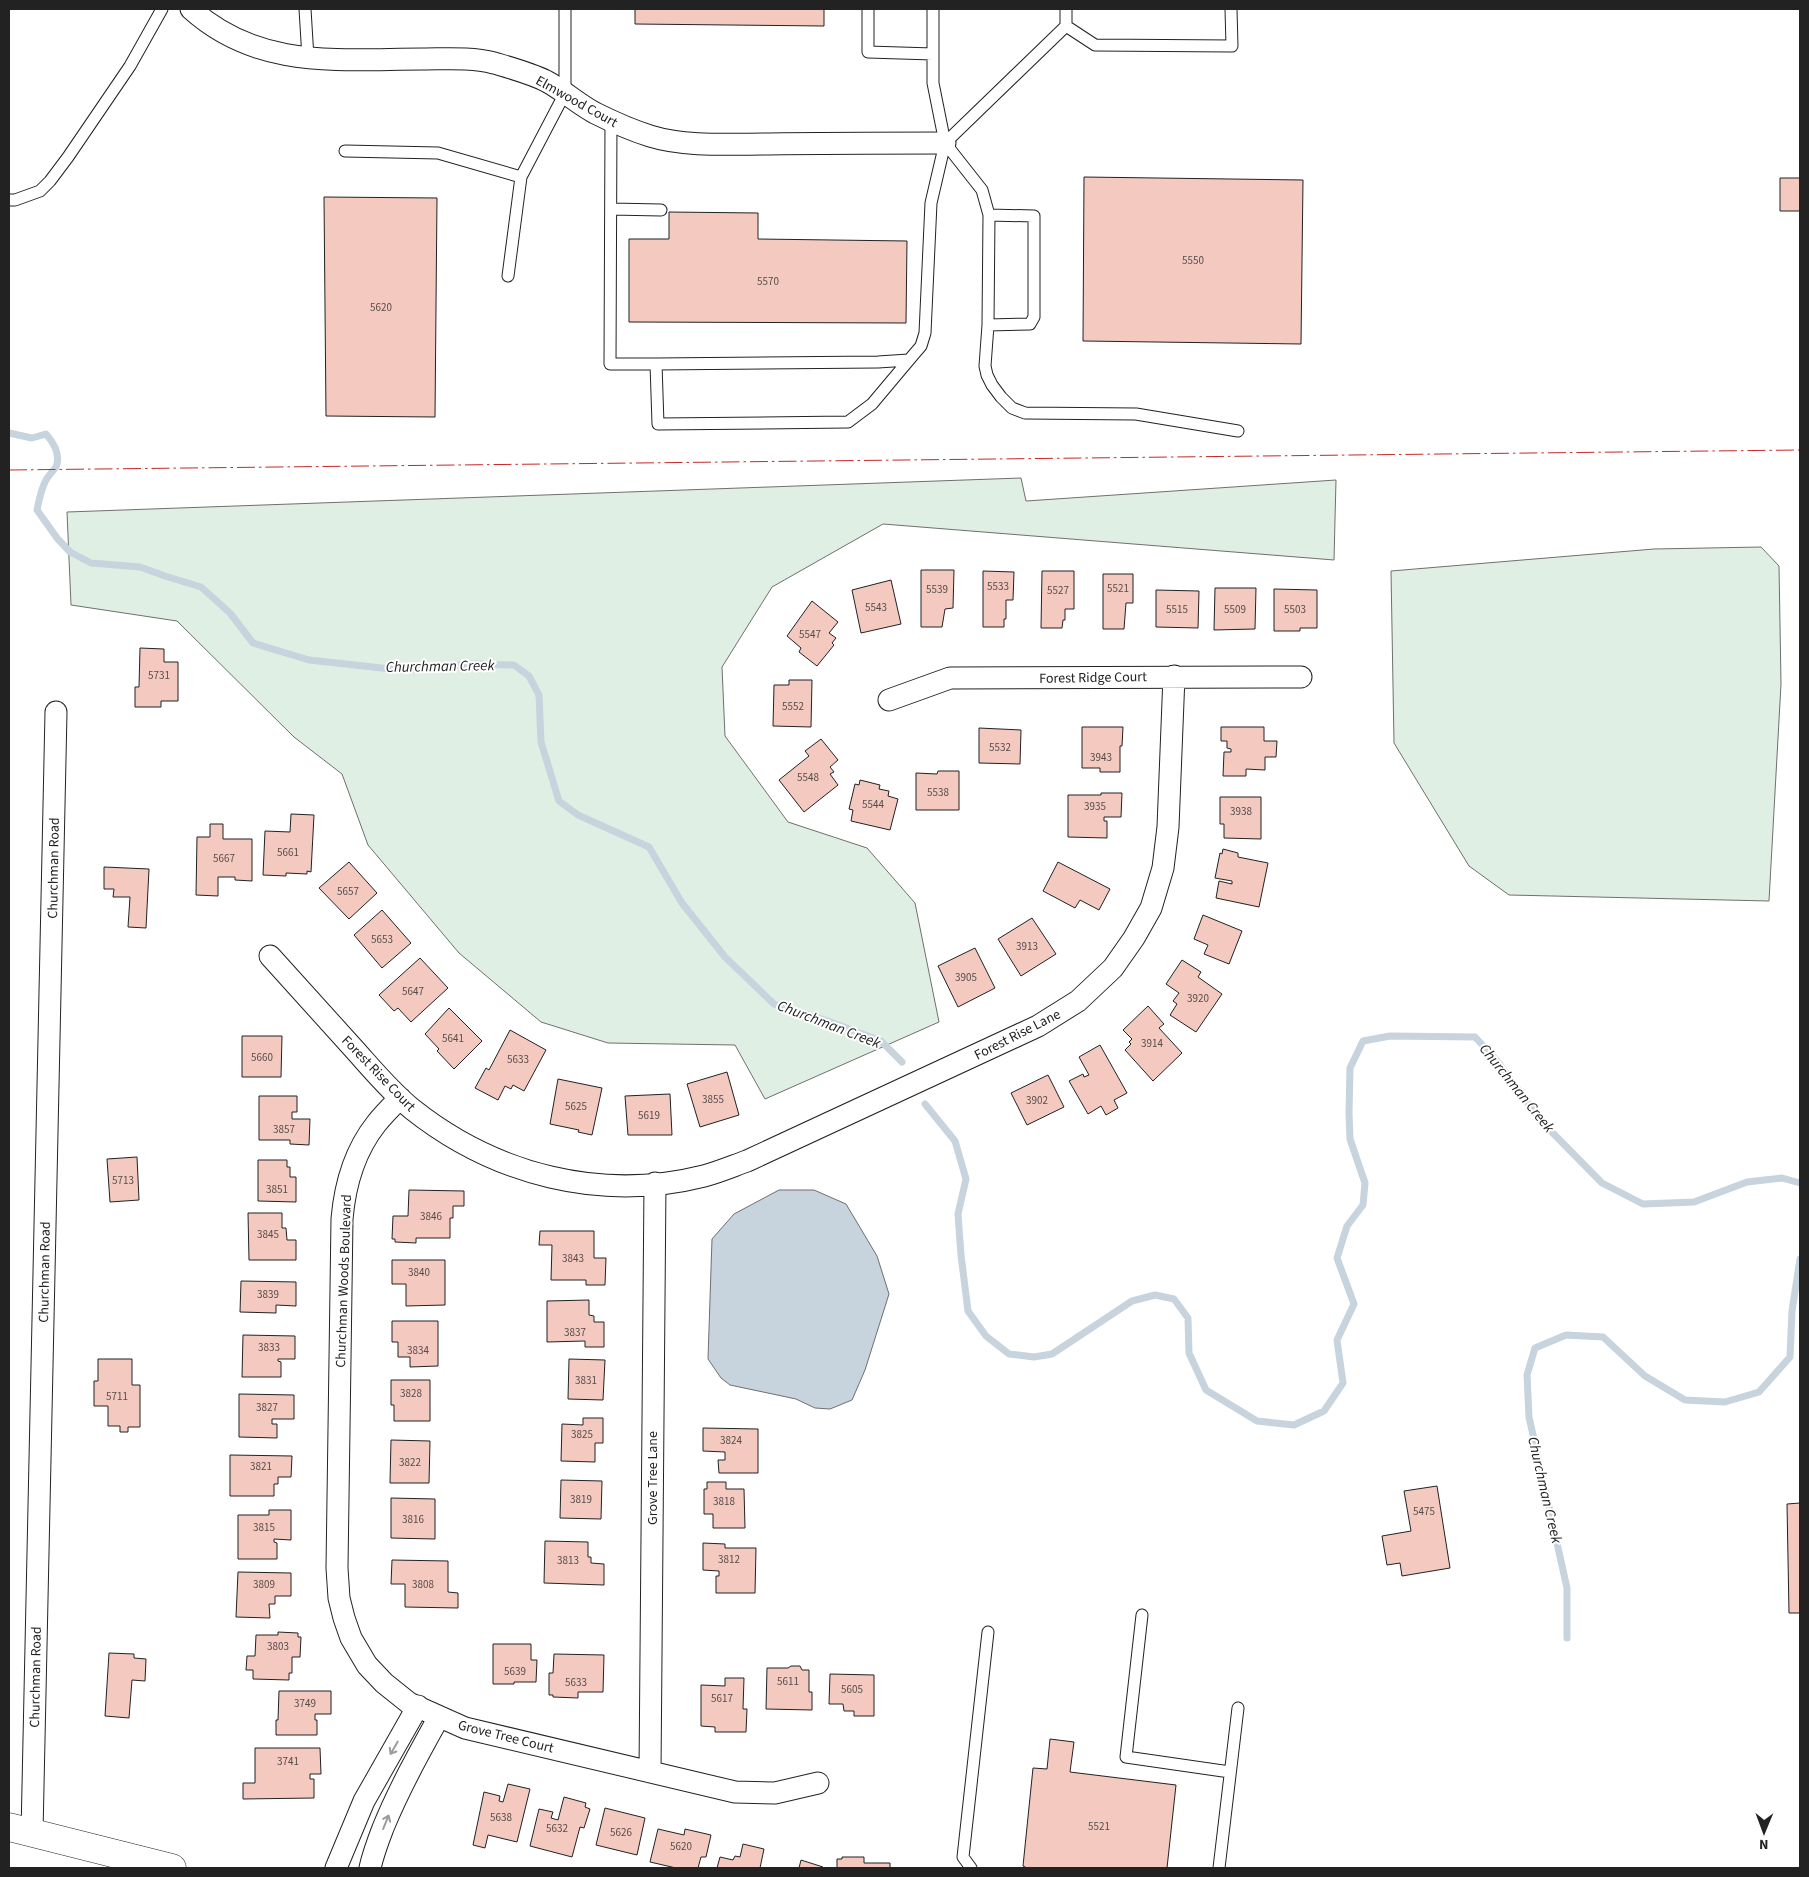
<svg xmlns="http://www.w3.org/2000/svg" width="1809" height="1877" font-family="'Source Sans 3',sans-serif">
  <style>
    .green { fill: #e0efe3; stroke: #6f6f6f }
    .water { fill: #c7d3dd; stroke: #6f6f6f }
    .lines { fill: none; stroke-linecap: round; stroke-linejoin: round }
    .stream { stroke: #c7d3dd; stroke-width: 7 }
    .building { fill: #f3c9c0; stroke: #222 }
    .lane-casing { stroke: #222; stroke-width: 13 }
    .street-casing { stroke: #222; stroke-width: 23 }
    .secondary-casing { stroke: #222; stroke-width: 29 }
    .lane { stroke: #fff; stroke-width: 11 }
    .street { stroke: #fff; stroke-width: 21 }
    .secondary { stroke: #fff; stroke-width: 28 }
    .power { stroke: #c62828; stroke-width: 1; stroke-dasharray: 18 4 2.5 4; stroke-linecap: butt }
    .oneway { stroke: #9c9c9c }
    .labels { text-anchor: middle; stroke-width: 4; stroke-linejoin: round; paint-order: stroke }
    .number-label { font-size: 11px; fill: #564c4a }
    .street-label { font-size: 14px; fill: #222; stroke: #fff }
    .water-label { font-size: 15px; font-style: italic; fill: #222; stroke: #fff }
  </style>
  <rect width="100%" height="100%" fill="#fff"/>
  <!-- green -->
  <path class="green" d="M 1021,478 L 1026,501 L 1336,480 L 1334,560 L 883,524 L 772,587 L 722,667 L 725,736 L 788,822 L 867,848 L 915,903 L 939,1022 L 765,1099 L 735,1045 L 608,1043 L 541,1022 L 459,953 L 368,845 L 342,774 L 294,737 L 177,621 L 71,605 L 67,512 Z
    M 1761,547 L 1779,566 L 1781,684 L 1769,901 L 1509,895 L 1469,866 L 1394,743 L 1391,571 L 1654,549 Z"/>
  <!-- water -->
  <path class="water" d="M 779,1190 L 814,1190 L 846,1204 L 877,1256 L 889,1294 L 865,1370 L 852,1400 L 830,1409 L 815,1408 L 796,1399 L 730,1385 L 721,1378 L 708,1359 L 712,1239 L 734,1214 Z"/>
  <g class="lines">
    <!-- stream -->
    <path class="stream" d="M 9,433 L 32,438 L 46,434 C 53,442 61,455 56,467 C 53,471 49,475 46,480 C 41,489 39,500 37,510 L 57,538 L 70,552 L 91,563 L 140,567 L 165,576 L 201,587 L 230,613 L 253,643 L 309,660 L 400,670 L 475,664 L 514,665 L 529,676 L 539,695 L 541,742 L 559,801 L 578,815 L 649,847 L 682,903 L 725,957 L 774,1004 L 828,1021 L 881,1041 L 902,1062
      M 925,1104 L 955,1141 L 966,1179 L 958,1214 L 961,1255 L 968,1311 L 986,1336 L 1009,1354 L 1034,1357 L 1052,1354 L 1132,1301 L 1155,1295 L 1174,1299 L 1188,1318 L 1189,1353 L 1206,1390 L 1257,1421 L 1294,1425 L 1324,1411 L 1343,1383 L 1337,1340 L 1354,1304 L 1337,1258 L 1347,1226 L 1363,1205 L 1365,1183 L 1350,1139 L 1349,1113 L 1350,1068 L 1363,1041 L 1390,1036 L 1475,1037 L 1498,1062 L 1541,1121 L 1602,1183 L 1643,1204 L 1694,1202 L 1747,1182 L 1782,1178 L 1800,1183
      M 1567,1638 L 1567,1588 L 1529,1417 L 1527,1375 L 1535,1348 L 1566,1335 L 1603,1337 L 1645,1376 L 1685,1400 L 1725,1402 L 1759,1392 L 1790,1357 L 1792,1311 L 1800,1259"/>
  </g>
  <!-- building -->
  <path class="building" d="M 635,9 L 824,9 L 824,26 L 635,24 Z
    M 1084,177 L 1303,180 L 1301,344 L 1083,341 Z
    M 1780,178 L 1800,178 L 1800,211 L 1780,211 Z
    M 324,197 L 437,198 L 435,417 L 326,416 Z
    M 669,212 L 758,213 L 758,239 L 907,241 L 906,323 L 629,322 L 629,239 L 669,239 Z
    M 921,570 L 954,570 L 953,608 L 945,609 L 942,627 L 921,627 Z
    M 983,571 L 1014,572 L 1013,600 L 1006,600 L 1006,619 L 1004,619 L 1004,627 L 983,627 Z
    M 1042,571 L 1074,571 L 1074,609 L 1065,609 L 1065,620 L 1063,620 L 1062,628 L 1041,628 Z
    M 1103,574 L 1133,574 L 1133,603 L 1126,603 L 1124,629 L 1103,629 Z
    M 891,580 L 901,624 L 861,633 L 852,590 Z
    M 1215,588 L 1256,588 L 1255,629 L 1214,630 Z
    M 1274,589 L 1317,590 L 1317,628 L 1300,628 L 1300,631 L 1274,631 Z
    M 1156,590 L 1199,591 L 1198,628 L 1156,627 Z
    M 812,601 L 838,622 L 829,633 L 836,638 L 832,643 L 834,645 L 817,666 L 799,652 L 801,648 L 787,636 Z
    M 140,648 L 164,649 L 164,662 L 178,662 L 178,701 L 161,701 L 161,707 L 135,707 L 135,687 L 139,687 Z
    M 789,680 L 812,680 L 811,727 L 773,726 L 774,685 L 789,685 Z
    M 1082,727 L 1123,727 L 1122,746 L 1120,746 L 1120,772 L 1100,772 L 1100,768 L 1082,768 Z
    M 1221,727 L 1264,727 L 1264,741 L 1277,741 L 1276,757 L 1265,757 L 1265,770 L 1246,769 L 1246,776 L 1223,776 L 1224,752 L 1231,752 L 1231,749 L 1227,748 L 1227,741 L 1221,741 Z
    M 979,728 L 1021,730 L 1020,764 L 979,763 Z
    M 821,739 L 838,760 L 830,767 L 834,772 L 830,774 L 838,785 L 804,812 L 779,780 L 809,756 L 805,751 Z
    M 938,771 L 959,771 L 959,810 L 916,810 L 916,773 L 937,774 Z
    M 860,780 L 880,785 L 879,789 L 889,791 L 888,796 L 898,799 L 890,830 L 851,821 L 853,810 L 849,809 L 855,784 L 859,785 Z
    M 1101,793 L 1122,793 L 1121,817 L 1104,817 L 1104,821 L 1107,821 L 1107,838 L 1068,837 L 1068,795 L 1101,795 Z
    M 1220,797 L 1261,797 L 1261,839 L 1224,838 L 1224,824 L 1220,824 Z
    M 291,814 L 314,815 L 311,872 L 307,871 L 307,874 L 286,873 L 286,876 L 263,875 L 265,831 L 290,832 Z
    M 210,824 L 223,824 L 223,839 L 252,839 L 252,881 L 235,880 L 235,877 L 218,877 L 218,896 L 196,895 L 197,837 L 210,837 Z
    M 1223,849 L 1238,853 L 1238,857 L 1268,863 L 1259,907 L 1216,898 L 1219,881 L 1232,884 L 1232,881 L 1215,878 L 1220,853 L 1222,854 Z
    M 349,862 L 377,893 L 349,919 L 319,888 Z
    M 1058,862 L 1110,889 L 1099,910 L 1080,900 L 1075,908 L 1043,891 Z
    M 104,867 L 149,869 L 146,928 L 128,927 L 130,897 L 113,897 L 114,889 L 104,889 Z
    M 382,910 L 411,943 L 382,968 L 354,935 Z
    M 1203,915 L 1242,931 L 1229,964 L 1204,954 L 1208,945 L 1194,939 Z
    M 1032,918 L 1056,954 L 1021,976 L 998,939 Z
    M 975,948 L 995,988 L 958,1007 L 938,966 Z
    M 420,958 L 448,988 L 411,1022 L 398,1008 L 394,1011 L 379,995 Z
    M 1182,960 L 1201,972 L 1198,977 L 1222,994 L 1196,1032 L 1170,1015 L 1177,1004 L 1173,1001 L 1179,993 L 1166,984 Z
    M 1148,1006 L 1164,1024 L 1159,1028 L 1182,1053 L 1153,1081 L 1125,1050 L 1131,1044 L 1129,1042 L 1132,1039 L 1123,1030 Z
    M 449,1008 L 482,1041 L 454,1069 L 437,1051 L 439,1049 L 425,1034 Z
    M 510,1030 L 546,1050 L 524,1091 L 513,1085 L 511,1089 L 505,1086 L 498,1100 L 475,1088 L 486,1068 L 489,1070 Z
    M 242,1036 L 282,1036 L 281,1077 L 242,1077 Z
    M 1100,1045 L 1127,1093 L 1114,1100 L 1118,1108 L 1106,1115 L 1101,1106 L 1088,1114 L 1069,1081 L 1083,1074 L 1084,1077 L 1089,1075 L 1079,1057 Z
    M 727,1072 L 739,1115 L 700,1127 L 687,1084 Z
    M 1048,1075 L 1064,1107 L 1027,1125 L 1011,1093 Z
    M 558,1079 L 602,1088 L 592,1135 L 578,1132 L 579,1130 L 550,1124 Z
    M 670,1094 L 672,1135 L 628,1135 L 625,1096 Z
    M 259,1096 L 297,1096 L 297,1112 L 292,1112 L 292,1119 L 310,1119 L 309,1145 L 290,1144 L 290,1140 L 259,1140 Z
    M 137,1157 L 139,1200 L 110,1202 L 107,1159 Z
    M 258,1160 L 287,1160 L 287,1167 L 290,1167 L 290,1177 L 296,1177 L 296,1202 L 258,1201 Z
    M 409,1190 L 464,1191 L 464,1206 L 453,1206 L 453,1218 L 450,1218 L 450,1238 L 416,1238 L 416,1243 L 395,1242 L 395,1239 L 392,1239 L 393,1216 L 408,1216 Z
    M 248,1213 L 282,1213 L 282,1228 L 286,1228 L 287,1240 L 296,1240 L 296,1260 L 249,1260 Z
    M 540,1231 L 594,1231 L 594,1258 L 606,1258 L 605,1285 L 586,1285 L 586,1280 L 551,1280 L 552,1245 L 539,1245 Z
    M 392,1260 L 445,1260 L 445,1305 L 406,1306 L 406,1284 L 392,1284 Z
    M 241,1281 L 296,1282 L 296,1306 L 276,1305 L 276,1313 L 240,1312 Z
    M 589,1300 L 589,1315 L 594,1316 L 594,1322 L 604,1322 L 604,1347 L 585,1347 L 585,1341 L 547,1342 L 547,1301 Z
    M 392,1321 L 438,1321 L 438,1366 L 410,1367 L 410,1357 L 398,1357 L 398,1342 L 392,1342 Z
    M 243,1335 L 295,1336 L 295,1359 L 278,1359 L 278,1361 L 281,1362 L 281,1377 L 242,1377 Z
    M 98,1359 L 132,1359 L 132,1385 L 140,1385 L 140,1427 L 128,1427 L 128,1432 L 120,1432 L 120,1426 L 108,1426 L 108,1406 L 94,1406 L 94,1381 L 98,1381 Z
    M 569,1359 L 605,1360 L 603,1400 L 568,1399 Z
    M 391,1380 L 430,1380 L 430,1421 L 394,1421 L 394,1405 L 391,1405 Z
    M 239,1394 L 294,1395 L 294,1419 L 272,1419 L 272,1424 L 277,1424 L 277,1438 L 239,1437 Z
    M 583,1418 L 603,1418 L 603,1443 L 595,1443 L 595,1462 L 561,1461 L 562,1424 L 583,1425 Z
    M 703,1428 L 758,1429 L 758,1473 L 719,1473 L 718,1460 L 725,1460 L 725,1452 L 703,1451 Z
    M 391,1440 L 430,1441 L 429,1483 L 390,1483 Z
    M 230,1455 L 292,1456 L 291,1477 L 278,1477 L 278,1484 L 274,1484 L 274,1496 L 230,1496 Z
    M 561,1480 L 602,1481 L 601,1519 L 560,1518 Z
    M 707,1482 L 726,1482 L 726,1489 L 744,1489 L 745,1528 L 713,1528 L 713,1514 L 704,1514 L 704,1489 L 707,1489 Z
    M 1437,1486 L 1450,1568 L 1402,1576 L 1400,1563 L 1387,1565 L 1382,1536 L 1411,1531 L 1404,1491 Z
    M 391,1498 L 435,1499 L 435,1539 L 391,1538 Z
    M 1800,1503 L 1800,1613 L 1789,1613 L 1787,1504 Z
    M 269,1510 L 291,1510 L 291,1540 L 274,1539 L 274,1542 L 277,1543 L 277,1559 L 238,1559 L 238,1515 L 269,1515 Z
    M 545,1541 L 588,1542 L 588,1557 L 591,1557 L 591,1563 L 604,1564 L 604,1585 L 544,1583 Z
    M 703,1543 L 725,1544 L 725,1548 L 756,1548 L 755,1593 L 716,1593 L 716,1576 L 719,1576 L 719,1571 L 703,1570 Z
    M 392,1560 L 448,1561 L 448,1592 L 458,1593 L 458,1608 L 405,1607 L 405,1584 L 391,1584 Z
    M 238,1572 L 291,1573 L 291,1596 L 275,1596 L 275,1604 L 269,1604 L 270,1618 L 236,1617 Z
    M 278,1632 L 298,1633 L 298,1637 L 301,1637 L 300,1657 L 292,1657 L 292,1673 L 289,1673 L 289,1680 L 253,1679 L 253,1670 L 246,1670 L 247,1656 L 255,1656 L 256,1635 L 278,1635 Z
    M 493,1644 L 531,1644 L 531,1660 L 537,1660 L 536,1682 L 514,1682 L 514,1684 L 493,1684 Z
    M 109,1653 L 134,1654 L 134,1658 L 146,1659 L 145,1681 L 132,1680 L 129,1718 L 105,1716 Z
    M 554,1654 L 604,1655 L 603,1692 L 578,1692 L 578,1698 L 553,1697 L 553,1695 L 549,1695 L 549,1673 L 553,1673 Z
    M 791,1666 L 800,1666 L 802,1670 L 809,1670 L 809,1692 L 812,1692 L 812,1710 L 766,1709 L 767,1668 L 788,1668 Z
    M 830,1674 L 874,1675 L 874,1716 L 854,1716 L 854,1711 L 844,1711 L 843,1704 L 829,1704 Z
    M 725,1678 L 744,1678 L 743,1709 L 747,1709 L 746,1732 L 715,1732 L 715,1727 L 701,1726 L 701,1685 L 725,1686 Z
    M 279,1691 L 331,1691 L 331,1714 L 315,1714 L 315,1720 L 317,1720 L 317,1735 L 276,1735 L 276,1720 L 278,1720 Z
    M 1050,1739 L 1074,1742 L 1070,1772 L 1176,1785 L 1167,1868 L 1027,1868 L 1023,1866 L 1033,1768 L 1047,1769 Z
    M 255,1748 L 320,1748 L 321,1774 L 310,1774 L 310,1779 L 314,1779 L 314,1798 L 243,1799 L 243,1783 L 255,1783 Z
    M 508,1784 L 530,1789 L 517,1842 L 488,1835 L 485,1848 L 473,1845 L 484,1792 L 500,1796 L 499,1801 L 503,1802 Z
    M 564,1797 L 586,1803 L 585,1807 L 590,1809 L 584,1828 L 580,1827 L 572,1857 L 530,1846 L 539,1809 L 553,1812 L 551,1818 L 558,1820 Z
    M 605,1808 L 645,1818 L 637,1855 L 596,1845 Z
    M 658,1829 L 684,1835 L 685,1829 L 711,1835 L 706,1857 L 701,1857 L 698,1868 L 676,1868 L 650,1862 Z
    M 743,1844 L 764,1849 L 760,1868 L 717,1868 L 720,1857 L 733,1860 L 735,1856 L 740,1857 Z
    M 842,1857 L 864,1857 L 864,1863 L 890,1863 L 890,1868 L 837,1868 L 837,1859 L 842,1859 Z
    M 801,1860 L 823,1867 L 823,1868 L 799,1868 Z"/>
  <g class="lines">
    <!-- lane casing -->
    <g class="lane-casing">
      <path id="lane" d="M 305,9 L 308,58
        M 868,9 L 868,52 L 933,54
        M 1066,26 L 1095,45 L 1232,46 L 1231,9
        M 611,121 L 610,364 L 656,364
        M 945,143 L 982,190 L 989,215 L 988,325 L 985,366 L 987,375 L 992,385 L 1001,397 L 1012,408 L 1025,413 L 1136,414 L 1238,431
        M 945,143 L 1066,26 L 1066,9
        M 345,151 L 438,153 L 521,177
        M 9,200 L 15,200 L 40,191 L 50,181 L 68,157 L 130,66 L 162,9
        M 611,209 L 661,210
        M 508,276 L 521,177 L 565,93 L 565,9
        M 988,325 L 1030,324 L 1034,317 L 1034,216 L 989,215
        M 909,360 L 872,404 L 848,422 L 658,424 L 656,364 L 878,362 L 909,360 L 921,346 L 925,333 L 931,203 L 945,143 L 933,83 L 933,9
        M 1142,1615 L 1126,1757 L 1230,1772
        M 971,1868 L 963,1857 L 988,1632
        M 1219,1868 L 1238,1708"/>
    </g>
    <!-- street casing -->
    <g class="street-casing">
      <path id="street" d="M 191,9 C 259,70 339,59 423,59 C 446,59 471,57 494,63 C 511,68 530,73 546,81 C 563,90 578,104 595,113 C 613,122 631,130 650,136 C 685,147 731,144 768,144 C 827,143 886,143 945,143
        M 889,700 L 950,678 L 1301,677
        M 270,956 C 298,987 326,1018 354,1049 C 372,1069 390,1091 412,1109 C 495,1175 601,1202 704,1176 C 719,1172 733,1166 747,1161 L 1038,1026 L 1078,1001 L 1113,968 L 1134,938 L 1151,908 L 1163,868 L 1168,827 L 1174,676
        M 400,1098 C 392,1106 383,1115 376,1124 C 354,1152 345,1184 342,1219 L 337,1568 L 339,1598 L 344,1618 L 351,1638 L 367,1665 L 384,1683 L 409,1703 L 465,1728 L 735,1792 L 775,1793 L 818,1783
        M 650,1772 L 655,1183
        M 32,1833 L 56,712
        M 336,1868 L 364,1801 L 418,1706
        M 370,1868 C 373,1854 378,1841 383,1828 C 399,1789 419,1753 439,1717"/>
    </g>
    <!-- secondary casing -->
    <g class="secondary-casing">
      <path id="secondary" d="M 9,1827 L 172,1868"/>
    </g>
    <!-- lane -->
    <use href="#lane" class="lane"/>
    <!-- street -->
    <use href="#street" class="street"/>
    <!-- secondary -->
    <use href="#secondary" class="secondary"/>
    <!-- power -->
    <path class="power" d="M 9,470 L 1800,450"/>
  </g>
  <!-- one-way arrows -->
  <defs><path id="oneway-shaft" d="M-6 0H5M1.5-3L5.5 0L1.5 3" fill="none" stroke-width="1.6" stroke-linecap="round" stroke-linejoin="round" transform="scale(1.25)"/></defs>
  <g class="oneway">
    <use href="#oneway-shaft" transform="translate(394 1748) rotate(120)"/>
    <use href="#oneway-shaft" transform="translate(386 1822) rotate(-68)"/>
  </g>
  <g class="labels">
    <!-- number labels -->
    <g class="number-label">
      <text x="1193" y="264">5550</text>
      <text x="768" y="285">5570</text>
      <text x="381" y="311">5620</text>
      <text x="998" y="590">5533</text>
      <text x="1118" y="592">5521</text>
      <text x="937" y="593">5539</text>
      <text x="1058" y="594">5527</text>
      <text x="876" y="611">5543</text>
      <text x="1177" y="613">5515</text>
      <text x="1235" y="613">5509</text>
      <text x="1295" y="613">5503</text>
      <text x="810" y="638">5547</text>
      <text x="159" y="679">5731</text>
      <text x="793" y="710">5552</text>
      <text x="1000" y="751">5532</text>
      <text x="1101" y="761">3943</text>
      <text x="808" y="781">5548</text>
      <text x="938" y="796">5538</text>
      <text x="873" y="808">5544</text>
      <text x="1095" y="810">3935</text>
      <text x="1241" y="815">3938</text>
      <text x="288" y="856">5661</text>
      <text x="224" y="862">5667</text>
      <text x="348" y="895">5657</text>
      <text x="382" y="943">5653</text>
      <text x="1027" y="950">3913</text>
      <text x="966" y="981">3905</text>
      <text x="413" y="995">5647</text>
      <text x="1198" y="1002">3920</text>
      <text x="453" y="1042">5641</text>
      <text x="1152" y="1047">3914</text>
      <text x="262" y="1061">5660</text>
      <text x="518" y="1063">5633</text>
      <text x="713" y="1103">3855</text>
      <text x="1037" y="1104">3902</text>
      <text x="576" y="1110">5625</text>
      <text x="649" y="1119">5619</text>
      <text x="284" y="1133">3857</text>
      <text x="123" y="1184">5713</text>
      <text x="277" y="1193">3851</text>
      <text x="431" y="1220">3846</text>
      <text x="268" y="1238">3845</text>
      <text x="573" y="1262">3843</text>
      <text x="419" y="1276">3840</text>
      <text x="268" y="1298">3839</text>
      <text x="575" y="1336">3837</text>
      <text x="269" y="1351">3833</text>
      <text x="418" y="1354">3834</text>
      <text x="586" y="1384">3831</text>
      <text x="411" y="1397">3828</text>
      <text x="117" y="1400">5711</text>
      <text x="267" y="1411">3827</text>
      <text x="582" y="1438">3825</text>
      <text x="731" y="1444">3824</text>
      <text x="410" y="1466">3822</text>
      <text x="261" y="1470">3821</text>
      <text x="581" y="1503">3819</text>
      <text x="724" y="1505">3818</text>
      <text x="1424" y="1515">5475</text>
      <text x="413" y="1523">3816</text>
      <text x="264" y="1531">3815</text>
      <text x="729" y="1563">3812</text>
      <text x="568" y="1564">3813</text>
      <text x="264" y="1588">3809</text>
      <text x="423" y="1588">3808</text>
      <text x="278" y="1650">3803</text>
      <text x="515" y="1675">5639</text>
      <text x="788" y="1685">5611</text>
      <text x="576" y="1686">5633</text>
      <text x="852" y="1693">5605</text>
      <text x="722" y="1702">5617</text>
      <text x="305" y="1707">3749</text>
      <text x="288" y="1765">3741</text>
      <text x="501" y="1821">5638</text>
      <text x="1099" y="1830">5521</text>
      <text x="557" y="1832">5632</text>
      <text x="621" y="1836">5626</text>
      <text x="681" y="1850">5620</text>
    </g>
    <!-- street labels -->
    <g class="street-label">
      <text transform="translate(577 101) rotate(29)" y="5">Elmwood Court</text>
      <text transform="translate(1093 677) rotate(-1)" y="5">Forest Ridge Court</text>
      <text transform="translate(53 868) rotate(-89)" y="5">Churchman Road</text>
      <text transform="translate(1017 1034) rotate(-27)" y="5">Forest Rise Lane</text>
      <text transform="translate(379 1073) rotate(46)" y="5">Forest Rise Court</text>
      <text transform="translate(44 1272) rotate(-89)" y="5">Churchman Road</text>
      <text transform="translate(343 1281) rotate(-88)" y="5">Churchman Woods Boulevard</text>
      <text transform="translate(652 1478) rotate(-90)" y="5">Grove Tree Lane</text>
      <text transform="translate(35 1677) rotate(-89)" y="5">Churchman Road</text>
      <text transform="translate(506 1736) rotate(14)" y="5">Grove Tree Court</text>
    </g>
    <!-- water labels -->
    <g class="water-label">
      <text transform="translate(440 666) rotate(-1)" y="5">Churchman Creek</text>
      <text transform="translate(829 1024) rotate(21)" y="5">Churchman Creek</text>
      <text transform="translate(1517 1088) rotate(51)" y="5">Churchman Creek</text>
      <text transform="translate(1545 1490) rotate(77)" y="5">Churchman Creek</text>
    </g>
  </g>
  <!-- border -->
  <rect width="1809" height="1877" fill="none" stroke="#222222" stroke-width="20"/>
  <!-- north arrow -->
  <g transform="translate(1764 1832) rotate(181)" stroke="#ffffff" stroke-width="4" paint-order="stroke">
  <path d="M0-4L9 19L0 12L-9 19Z" fill="#222222"/>
  <text y="-8" font-size="14" font-weight="bold" text-anchor="middle" fill="#222222">N</text>
  </g>
</svg>
